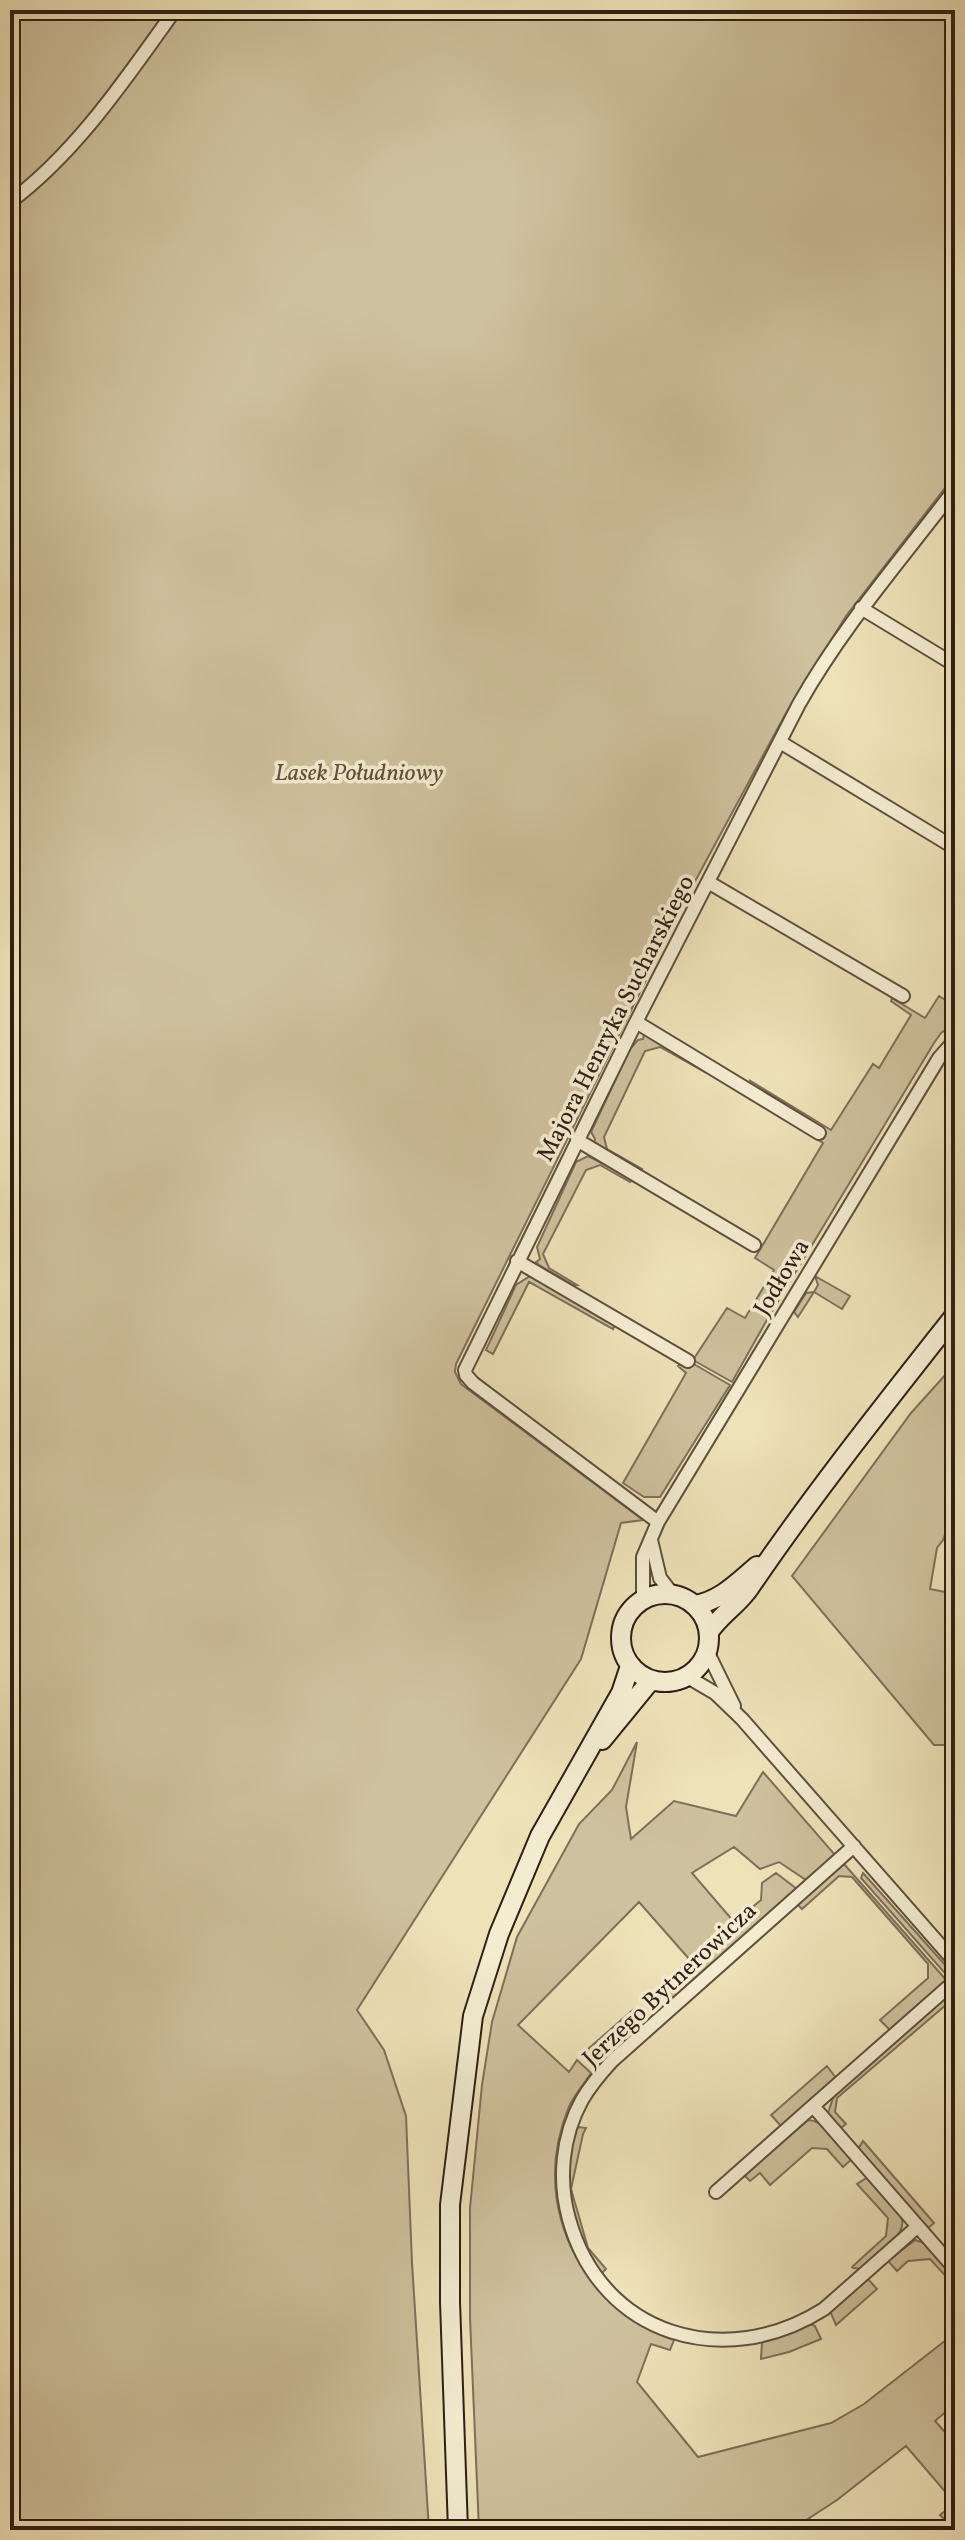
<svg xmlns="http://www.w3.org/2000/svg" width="965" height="2540" font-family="Vollkorn,serif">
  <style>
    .green { fill: #cec19d; stroke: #7e705a; stroke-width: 2 }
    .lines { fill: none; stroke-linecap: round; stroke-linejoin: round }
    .minor-casing { stroke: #5f503f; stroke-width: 16 }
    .secondary-casing { stroke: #2f1f17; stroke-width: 22 }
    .minor { stroke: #f4ecd1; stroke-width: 12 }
    .secondary { stroke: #f4ecd1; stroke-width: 18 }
    .labels { text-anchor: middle; stroke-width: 7; stroke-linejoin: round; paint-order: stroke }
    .park-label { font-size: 24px; font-style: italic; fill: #5f503f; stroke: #f4ecd1 }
    .street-label { font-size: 24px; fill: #2f1f17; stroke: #f4ecd1 }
  </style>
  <rect width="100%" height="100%" fill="#eee2b8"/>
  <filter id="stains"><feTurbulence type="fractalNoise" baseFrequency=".0025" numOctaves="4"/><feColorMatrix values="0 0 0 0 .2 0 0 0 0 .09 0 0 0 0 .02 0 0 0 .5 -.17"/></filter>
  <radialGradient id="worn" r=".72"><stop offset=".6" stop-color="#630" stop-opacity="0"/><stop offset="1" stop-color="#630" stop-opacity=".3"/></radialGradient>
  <!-- green -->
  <path class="green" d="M 10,10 L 955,10 L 955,475 L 846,616 L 786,713 L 692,887 L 456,1364 L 455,1372 L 461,1384 L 643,1520 L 621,1523 L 581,1659 L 357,2010 L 384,2050 L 406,2116 L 412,2263 L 429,2530 L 10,2530 Z
    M 939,996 L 955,1006 L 955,1024 L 941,1033 L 934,1043 L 768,1318 L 732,1382 L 693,1360 L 727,1308 L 745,1318 L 774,1270 L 755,1258 L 823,1143 L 799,1129 L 817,1138 L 823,1128 L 749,1080 L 831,1130 L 873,1064 L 879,1068 L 911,1015 L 891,1001 L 892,998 L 925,1018 Z
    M 644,1034 L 705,1069 L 705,1072 L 660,1047 L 645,1051 L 604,1137 L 607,1149 L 642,1169 L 641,1171 L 594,1143 L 595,1139 L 591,1132 L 630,1049 L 638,1040 L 643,1039 Z
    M 588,1156 L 633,1179 L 630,1182 L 600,1165 L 586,1170 L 543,1254 L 549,1268 L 577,1285 L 573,1285 L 539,1265 L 536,1262 L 540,1259 L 537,1247 L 576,1162 Z
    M 530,1276 L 615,1325 L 613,1329 L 529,1282 L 493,1354 L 486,1350 L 516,1285 Z
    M 815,1276 L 850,1296 L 842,1309 L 814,1292 L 798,1317 L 794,1312 L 806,1293 L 814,1292 L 818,1285 Z
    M 692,1363 L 730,1385 L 660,1497 L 644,1497 L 623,1483 L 686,1373 L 678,1366 L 682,1364 L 689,1368 Z
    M 955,1364 L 955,1375 L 946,1385 L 946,1532 L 943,1540 L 937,1548 L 930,1589 L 955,1594 L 955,1745 L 934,1745 L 792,1576 L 911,1413 Z
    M 637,1742 L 626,1807 L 631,1839 L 674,1801 L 736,1816 L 763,1772 L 836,1856 L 806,1880 L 779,1862 L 760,1869 L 734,1847 L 692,1873 L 734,1922 L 761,1900 L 762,1883 L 776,1873 L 797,1889 L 669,2001 L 656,1991 L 690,1960 L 639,1902 L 518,2025 L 569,2072 L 577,2060 L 591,2073 C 584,2085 573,2096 568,2109 C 539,2182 560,2261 621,2309 C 638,2322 654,2334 674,2340 L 670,2350 L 651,2344 L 637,2382 L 698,2457 L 831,2423 L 864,2404 L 955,2333 L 955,2404 L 935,2421 L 955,2443 L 955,2517 L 951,2520 L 944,2519 L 940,2515 L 955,2503 L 906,2446 L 837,2500 L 791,2530 L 479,2530 L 470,2318 L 470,2208 L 482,2085 L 492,2022 L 517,1937 L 579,1824 L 612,1790 Z
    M 844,1864 L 947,1981 L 891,2031 L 880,2020 L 928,1978 L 928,1964 L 852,1877 L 839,1876 L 802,1909 L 797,1904 Z
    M 863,1873 L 947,1967 L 949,1978 L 861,1878 Z
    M 954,1990 L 955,2003 L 947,2004 L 837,2098 L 835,2112 L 846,2124 L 840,2129 L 828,2113 L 834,2095 Z
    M 634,2009 L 644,2023 L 602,2061 L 588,2049 Z
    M 827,2066 L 836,2078 L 781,2126 L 771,2115 Z
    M 808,2120 C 826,2120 841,2146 852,2159 L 843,2167 L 827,2149 L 812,2148 L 770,2185 L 760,2173 L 750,2181 L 744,2175 Z
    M 578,2127 L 586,2128 L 583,2134 L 571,2189 L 588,2248 L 606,2269 L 601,2274 C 575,2239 554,2167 578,2127 Z
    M 863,2141 L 934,2223 L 928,2228 L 858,2149 Z
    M 868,2177 C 876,2187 897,2205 901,2216 C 910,2236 874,2257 861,2269 L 853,2268 L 852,2267 L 886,2236 L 888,2218 L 857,2184 Z
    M 915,2240 L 927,2244 L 955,2277 L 955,2305 L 953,2302 L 954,2285 L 930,2259 L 908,2261 L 897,2271 L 888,2261 Z
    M 867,2278 L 877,2289 L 836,2325 L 830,2311 Z
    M 810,2324 L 815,2326 L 821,2339 L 789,2352 L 761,2359 L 762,2342 Z"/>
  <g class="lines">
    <!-- minor casing -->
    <g class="minor-casing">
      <path id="minor" d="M 10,202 C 77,152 127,77 175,10
        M 861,608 L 955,665
        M 780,742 L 955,848
        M 708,882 L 903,996
        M 636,1022 L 819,1133
        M 577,1140 L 754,1245
        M 517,1261 L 688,1361
        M 658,1522 L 473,1383 L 466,1375 L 465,1370 L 636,1022 L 799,704 C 843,626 901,560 955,489
        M 651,1540 L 660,1578 L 674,1596
        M 643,1600 L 643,1557 L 658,1522 L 939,1058 L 955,1040
        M 707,1651 L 734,1706
        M 686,1676 L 715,1693 L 742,1719 L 955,1962
        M 854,1846 L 612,2061 C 601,2073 590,2086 582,2100 C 562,2136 558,2180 569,2219 C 601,2336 725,2372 824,2309 L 917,2227
        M 955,1981 L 813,2106 L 955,2269
        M 716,2192 L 813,2106
        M 948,2530 L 955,2525"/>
    </g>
    <!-- secondary casing -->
    <g class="secondary-casing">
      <path id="secondary" d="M621 1638a44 44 0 1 1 88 0a44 44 0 1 1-88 0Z
        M 694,1605 C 719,1602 738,1582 757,1566
        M 709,1632 C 720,1615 739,1604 750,1587 C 814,1493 885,1404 955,1315
        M 602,1740 L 651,1680
        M 458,2530 L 450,2302 L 450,2205 L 473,2016 L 499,1934 L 540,1836 L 621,1693 L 630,1666"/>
    </g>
    <!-- minor -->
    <use href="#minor" class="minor"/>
    <!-- secondary -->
    <use href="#secondary" class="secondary"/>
  </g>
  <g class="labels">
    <!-- park labels -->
    <g class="park-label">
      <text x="359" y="780">Lasek Południowy</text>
    </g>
    <!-- street labels -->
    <g class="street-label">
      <text transform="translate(615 1018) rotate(-63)" y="8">Majora Henryka Sucharskiego</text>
      <text transform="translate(781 1277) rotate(-59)" y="8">Jodłowa</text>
      <text transform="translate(669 1984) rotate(-43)" y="8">Jerzego Bytnerowicza</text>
    </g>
  </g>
  <!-- margin -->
  <rect width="965" height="2540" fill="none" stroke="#eee2b8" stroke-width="40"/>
  <rect x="12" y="12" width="941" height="2516" fill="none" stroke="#2f1f17" stroke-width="4"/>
  <rect x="20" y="20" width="925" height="2500" fill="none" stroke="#2f1f17" stroke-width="2"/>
  <rect width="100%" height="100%" filter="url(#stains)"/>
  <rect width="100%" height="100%" fill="url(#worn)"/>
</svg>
